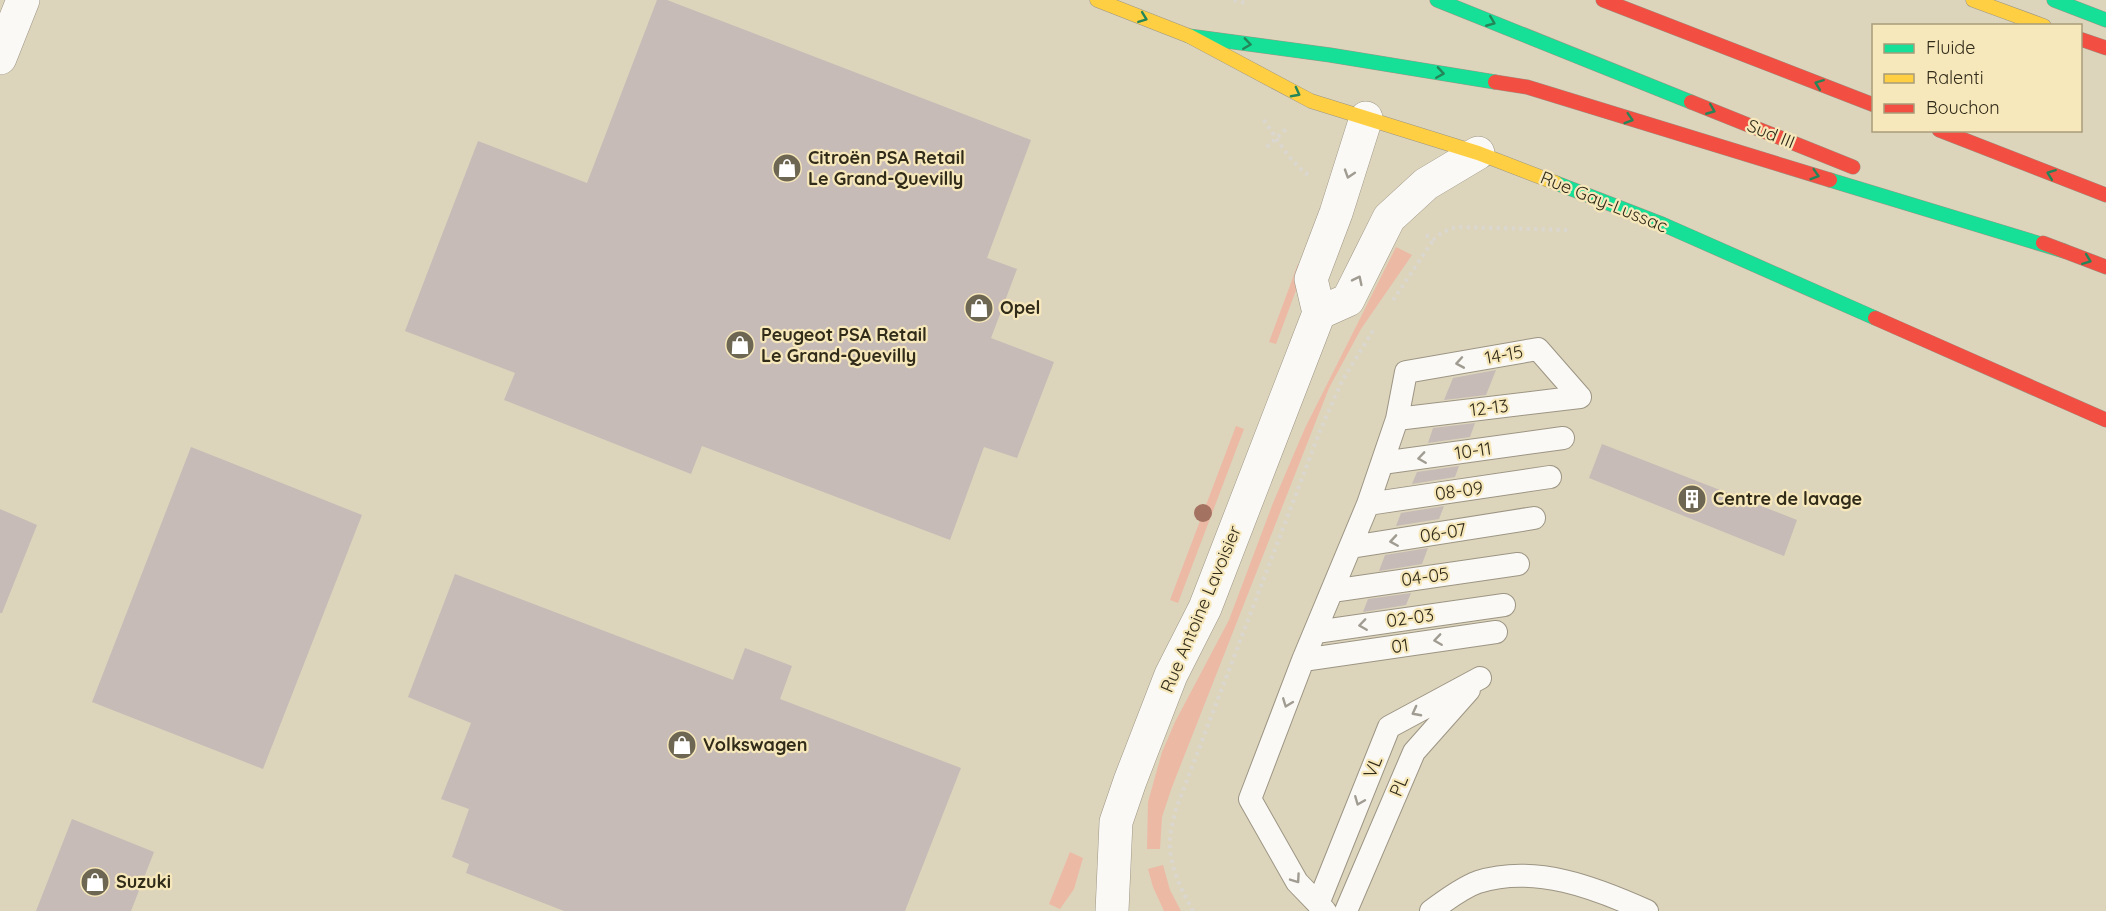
<svg xmlns="http://www.w3.org/2000/svg" width="2106" height="911" font-family="Quicksand,sans-serif">
  <style>
    .green { fill: #ecb9a5 }
    .building { fill: #c6bbb6 }
    .lines { fill: none; stroke-linecap: round; stroke-linejoin: round }
    .lane-casing { stroke: #9c9583; stroke-width: 24 }
    .street-casing { stroke: #9c9583; stroke-width: 34 }
    .fast-casing { stroke: #9c9583; stroke-width: 15 }
    .slow-casing { stroke: #9c9583; stroke-width: 15 }
    .jam-casing { stroke: #9c9583; stroke-width: 15 }
    .path { stroke: #dad7d0; stroke-width: 4; stroke-dasharray: 3 4.5; stroke-linecap: butt }
    .lane { stroke: #faf9f5; stroke-width: 22 }
    .street { stroke: #faf9f5; stroke-width: 33 }
    .fast { stroke: #16e098; stroke-width: 14 }
    .slow { stroke: #ffcf43; stroke-width: 14 }
    .jam { stroke: #f24e42; stroke-width: 14 }
    .tree { fill: #a47260 }
    .oneway { stroke: #248658 }
    .oneway2 { stroke: #a09c92 }
    .labels { text-anchor: middle; stroke-width: 4.5; stroke-linejoin: round; paint-order: stroke }
    .street-label { font-size: 18px; fill: #312b19; stroke: #f7e8bb }
    .poi-label { font-size: 18px; font-weight: bold; fill: #312b19; stroke: #f7e8bb; text-anchor: start }
  </style>
  <rect width="100%" height="100%" fill="#ddd4bc"/>
  <!-- green -->
  <path class="green" d="M 1396,247 L 1412,255 L 1361,329 L 1329,388 L 1172,787 L 1162,817 L 1160,849 L 1147,849 L 1148,802 L 1162,752 L 1175,722 L 1229,620 L 1273,503 L 1305,428 Z
    M 1298,264 L 1305,266 L 1276,344 L 1269,342 Z
    M 1236,426 L 1244,429 L 1178,603 L 1170,600 Z
    M 1070,852 L 1083,858 L 1074,889 L 1060,909 L 1049,904 Z
    M 1163,865 L 1170,890 L 1181,911 L 1164,911 L 1153,887 L 1148,869 Z"/>
  <!-- building -->
  <path class="building" d="M 657,0 L 667,0 L 1031,140 L 987,258 L 1017,269 L 991,338 L 1054,362 L 1017,458 L 984,447 L 950,540 L 702,446 L 691,474 L 504,400 L 515,373 L 405,331 L 478,141 L 587,183 Z
    M 1496,370 L 1486,395 L 1444,400 L 1453,378 Z
    M 1475,423 L 1470,437 L 1428,443 L 1433,428 Z
    M 1602,444 L 1797,520 L 1784,556 L 1589,478 Z
    M 191,447 L 362,515 L 263,769 L 92,702 Z
    M 1459,466 L 1455,477 L 1412,484 L 1417,472 Z
    M 1444,506 L 1439,519 L 1396,526 L 1401,513 Z
    M 0,509 L 37,525 L 2,613 L 0,613 Z
    M 1428,548 L 1422,564 L 1379,571 L 1385,555 Z
    M 455,574 L 733,680 L 745,648 L 792,666 L 780,699 L 961,768 L 905,911 L 564,911 L 466,873 L 469,864 L 452,857 L 469,809 L 441,799 L 471,723 L 408,697 Z
    M 1411,593 L 1406,605 L 1363,612 L 1368,599 Z
    M 72,819 L 154,852 L 131,911 L 36,911 Z"/>
  <g class="lines">
    <!-- lane casing -->
    <g class="lane-casing">
      <path id="lane" d="M 1397,419 L 1580,397
        M 1382,463 L 1563,438
        M 1368,504 L 1550,477
        M 1351,547 L 1534,518
        M 1332,591 L 1518,564
        M 1316,632 L 1504,605
        M 1303,660 L 1496,632
        M 1318,904 L 1389,727 L 1480,678
        M 1325,911 L 1297,882 L 1250,799 L 1303,660 L 1368,504 L 1397,419 L 1406,372 L 1538,349 L 1580,397
        M 1346,911 L 1414,752 L 1469,690
        M 1431,911 C 1443,902 1464,887 1478,882 C 1535,864 1596,888 1647,911"/>
    </g>
    <!-- street casing -->
    <g class="street-casing">
      <path id="street" d="M 0,58 L 23,0
        M 1319,313 L 1348,300 L 1389,218 L 1426,184 L 1478,153
        M 1112,911 L 1116,822 L 1130,781 L 1171,675 L 1205,608 L 1319,313 L 1311,279 L 1336,213 L 1366,118"/>
    </g>
    <!-- fast casing -->
    <g class="fast-casing">
      <path id="fast" d="M 1437,0 L 1691,102
        M 2054,0 L 2106,20
        M 1189,36 L 1330,55 L 1495,82
        M 1830,180 L 2064,251
        M 1556,183 L 1662,224 L 1875,318"/>
    </g>
    <!-- slow casing -->
    <g class="slow-casing">
      <path id="slow" d="M 1097,0 L 1189,36 L 1311,101 L 1478,153 L 1556,183
        M 1973,0 L 2044,26"/>
    </g>
    <!-- jam casing -->
    <g class="jam-casing">
      <path id="jam" d="M 1603,0 L 1874,105
        M 2080,39 L 2106,48
        M 1495,82 L 1527,87 L 1830,180
        M 1691,102 L 1853,167
        M 1939,130 L 2106,195
        M 2043,243 L 2106,267
        M 1875,318 L 2106,420"/>
    </g>
    <!-- path -->
    <path class="path" d="M 1234,0 L 1245,3
      M 1264,120 C 1277,139 1290,163 1310,176
      M 1267,147 L 1286,129
      M 1426,235 L 1434,239 L 1443,232 L 1456,227 L 1568,230
      M 1393,300 L 1434,239
      M 1193,911 C 1181,889 1168,864 1170,837 C 1171,828 1174,818 1176,809 L 1320,431 L 1342,381 L 1374,329"/>
    <!-- lane -->
    <use href="#lane" class="lane"/>
    <!-- street -->
    <use href="#street" class="street"/>
    <!-- fast -->
    <use href="#fast" class="fast"/>
    <!-- slow -->
    <use href="#slow" class="slow"/>
    <!-- jam -->
    <use href="#jam" class="jam"/>
  </g>
  <!-- trees -->
  <circle class="tree" cx="1203" cy="513" r="9"/>
  <!-- one-way arrows -->
  <defs><path id="oneway-chevron" d="M-2-3.5L2.5 0L-2 3.5" fill="none" stroke-width="1.6" stroke-linecap="round" stroke-linejoin="round" transform="scale(1.5)"/></defs>
  <g class="oneway">
    <use href="#oneway-chevron" transform="translate(1143 18) rotate(21)"/>
    <use href="#oneway-chevron" transform="translate(1491 22) rotate(22)"/>
    <use href="#oneway-chevron" transform="translate(1247 44) rotate(8)"/>
    <use href="#oneway-chevron" transform="translate(1440 73) rotate(9)"/>
    <use href="#oneway-chevron" transform="translate(1819 84) rotate(-159)"/>
    <use href="#oneway-chevron" transform="translate(1296 93) rotate(28)"/>
    <use href="#oneway-chevron" transform="translate(1711 110) rotate(22)"/>
    <use href="#oneway-chevron" transform="translate(1629 119) rotate(17)"/>
    <use href="#oneway-chevron" transform="translate(2051 174) rotate(-159)"/>
    <use href="#oneway-chevron" transform="translate(1815 175) rotate(17)"/>
    <use href="#oneway-chevron" transform="translate(2087 260) rotate(21)"/>
  </g>
  <g class="oneway2">
    <use href="#oneway-chevron" transform="translate(1349 174) rotate(108)"/>
    <use href="#oneway-chevron" transform="translate(1358 280) rotate(-64)"/>
    <use href="#oneway-chevron" transform="translate(1460 363) rotate(170)"/>
    <use href="#oneway-chevron" transform="translate(1422 458) rotate(172)"/>
    <use href="#oneway-chevron" transform="translate(1394 541) rotate(171)"/>
    <use href="#oneway-chevron" transform="translate(1363 625) rotate(172)"/>
    <use href="#oneway-chevron" transform="translate(1438 640) rotate(172)"/>
    <use href="#oneway-chevron" transform="translate(1287 703) rotate(111)"/>
    <use href="#oneway-chevron" transform="translate(1416 712) rotate(152)"/>
    <use href="#oneway-chevron" transform="translate(1359 801) rotate(112)"/>
    <use href="#oneway-chevron" transform="translate(1296 879) rotate(55)"/>
  </g>
  <!-- icons -->
  <defs>
    <g id="shop-disc" transform="scale(1.5)"><circle r="9.5" fill="#6d6652" stroke="#f7e8bb"/><path d="M-5-2.5h2.3a2.7 3.5 0 0 1 5.4 0H5L5.5 6h-11ZM-1.5-2.5h3a1.5 2.3 0 0 0-3 0Z" fill="#fff"/></g>
    <g id="building-disc" transform="scale(1.5)"><circle r="9.5" fill="#6d6652" stroke="#f7e8bb"/><path d="M-4-6H4V6H1V3H-1V6H-4ZM-2.5-4.3h1.7v1.8h-1.7ZM.8-4.3h1.7v1.8H.8ZM-2.5-1h1.7V.8h-1.7ZM.8-1h1.7V.8H.8Z" fill="#fff"/></g>
  </defs>
  <g fill-rule="evenodd">
    <use href="#shop-disc" x="787" y="168"/>
    <use href="#shop-disc" x="979" y="308"/>
    <use href="#shop-disc" x="740" y="345"/>
    <use href="#building-disc" x="1692" y="499"/>
    <use href="#shop-disc" x="682" y="745"/>
    <use href="#shop-disc" x="95" y="882"/>
  </g>
  <g class="labels">
    <!-- street labels -->
    <g class="street-label">
      <text transform="translate(1771 134) rotate(22)" y="6">Sud III</text>
      <text transform="translate(1604 202) rotate(22)" y="6">Rue Gay-Lussac</text>
      <text transform="translate(1504 355) rotate(-10)" y="6">14-15</text>
      <text transform="translate(1489 408) rotate(-7)" y="6">12-13</text>
      <text transform="translate(1473 451) rotate(-8)" y="6">10-11</text>
      <text transform="translate(1459 491) rotate(-8)" y="6">08-09</text>
      <text transform="translate(1443 533) rotate(-9)" y="6">06-07</text>
      <text transform="translate(1425 577) rotate(-8)" y="6">04-05</text>
      <text transform="translate(1201 609) rotate(-67)" y="6">Rue Antoine Lavoisier</text>
      <text transform="translate(1410 618) rotate(-8)" y="6">02-03</text>
      <text transform="translate(1400 646) rotate(-8)" y="6">01</text>
      <text transform="translate(1373 767) rotate(-68)" y="6">VL</text>
      <text transform="translate(1399 786) rotate(-67)" y="6">PL</text>
    </g>
    <!-- poi labels -->
    <g class="poi-label">
      <text x="808" y="164">Citroën PSA Retail<tspan x="808" dy="21">Le Grand-Quevilly</tspan></text>
      <text x="1000" y="314">Opel</text>
      <text x="761" y="341">Peugeot PSA Retail<tspan x="761" dy="21">Le Grand-Quevilly</tspan></text>
      <text x="1713" y="505">Centre de lavage</text>
      <text x="703" y="751">Volkswagen</text>
      <text x="116" y="888">Suzuki</text>
    </g>
  </g>
  <!-- legend -->
  <rect x="1872" y="24" width="210" height="108" fill="#f7e8bb" stroke="#a89c7a" stroke-width="1.5"/>
  <rect x="1884" y="44" width="30" height="9" fill="#16e098" stroke="#a89c7a" stroke-width="1.5"/>
  <text x="1926" y="54" font-size="18" fill="#312b19">Fluide</text>
  <rect x="1884" y="74" width="30" height="9" fill="#ffcf43" stroke="#a89c7a" stroke-width="1.5"/>
  <text x="1926" y="84" font-size="18" fill="#312b19">Ralenti</text>
  <rect x="1884" y="104" width="30" height="9" fill="#f24e42" stroke="#a89c7a" stroke-width="1.5"/>
  <text x="1926" y="114" font-size="18" fill="#312b19">Bouchon</text>
</svg>
